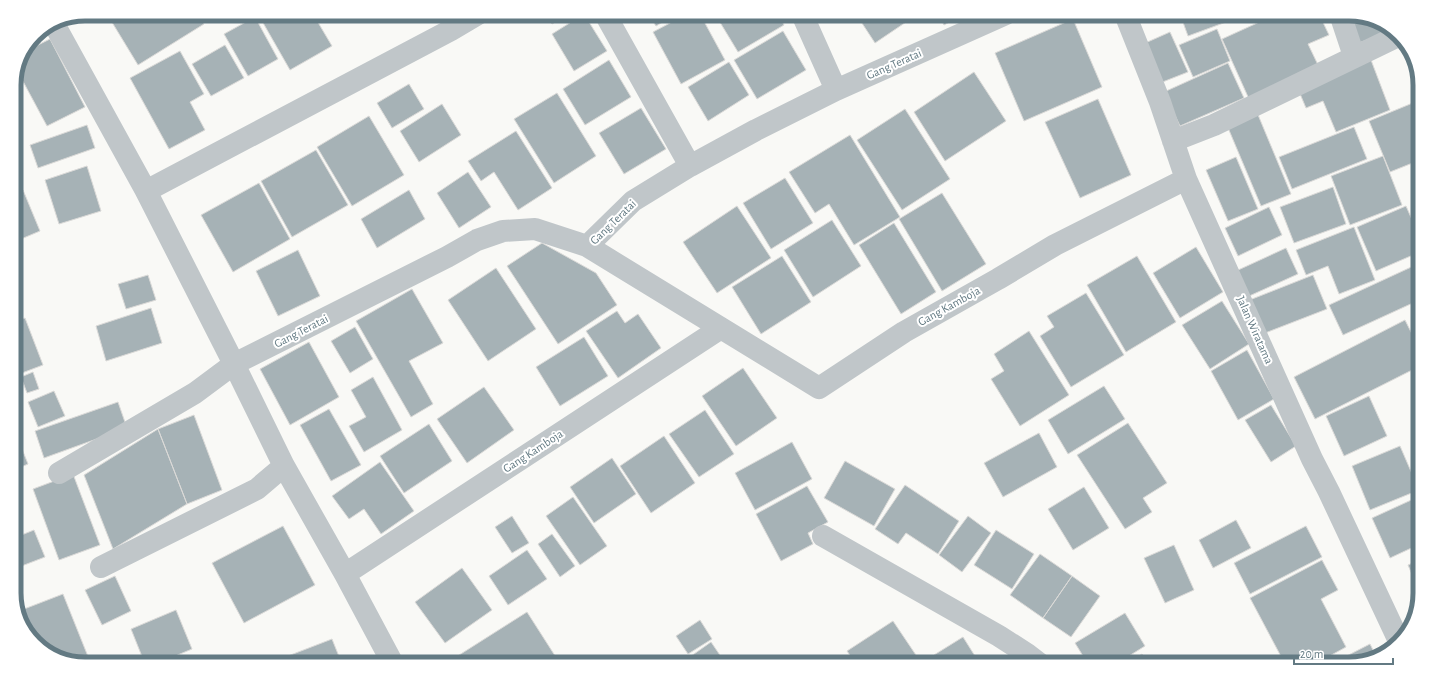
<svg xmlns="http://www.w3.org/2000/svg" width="1434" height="678" font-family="'Alegreya Sans',sans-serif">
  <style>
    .building { fill: #a6b2b6; stroke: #dbdad8 }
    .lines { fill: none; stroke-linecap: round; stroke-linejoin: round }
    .minor { stroke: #c0c6c9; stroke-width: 22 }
    .labels { text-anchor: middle; stroke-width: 4; stroke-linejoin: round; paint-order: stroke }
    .street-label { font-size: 12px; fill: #637a83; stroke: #fff }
    .rim { fill: none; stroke: #637a83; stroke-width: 5 }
  </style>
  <rect width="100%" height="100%" fill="#f9f9f6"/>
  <!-- building -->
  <path class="building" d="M 107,14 L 198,14 L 204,24 L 138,65 Z
    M 273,14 L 313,14 L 332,46 L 290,70 L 262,21 Z
    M 546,14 L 569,14 L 552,24 Z
    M 584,14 L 607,51 L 574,71 L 552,34 Z
    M 648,14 L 676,14 L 656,26 Z
    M 687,14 L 700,14 L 725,60 L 681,84 L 653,32 Z
    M 715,14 L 778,14 L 784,25 L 738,52 Z
    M 856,14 L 918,14 L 875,43 Z
    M 938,14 L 964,14 L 944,25 Z
    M 1180,14 L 1248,14 L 1188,36 Z
    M 1277,14 L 1319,14 L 1329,35 L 1308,44 L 1319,67 L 1249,99 L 1222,39 Z
    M 1349,14 L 1380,21 L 1392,31 L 1356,44 Z
    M 255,17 L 278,59 L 248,76 L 224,34 Z
    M 1073,19 L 1102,87 L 1024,121 L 995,53 Z
    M 1217,29 L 1230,61 L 1193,77 L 1179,45 Z
    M 783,31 L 806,70 L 757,99 L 734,60 Z
    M 1170,32 L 1188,72 L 1160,83 L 1143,44 Z
    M 50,39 L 85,107 L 47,126 L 18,72 L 28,50 Z
    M 225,45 L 244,78 L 211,96 L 192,64 Z
    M 180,51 L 204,94 L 190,102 L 205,130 L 169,149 L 130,78 Z
    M 609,60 L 631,97 L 585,125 L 563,89 Z
    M 1371,60 L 1390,110 L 1336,132 L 1323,101 L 1306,108 L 1298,89 Z
    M 729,62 L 749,95 L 708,121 L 688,87 Z
    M 1228,63 L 1244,98 L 1180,126 L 1164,92 Z
    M 974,72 L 1006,121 L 945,161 L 914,112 Z
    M 409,84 L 424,109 L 392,128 L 377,103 Z
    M 557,93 L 596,156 L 554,183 L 514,119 Z
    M 1098,99 L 1131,175 L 1080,198 L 1045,122 Z
    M 1420,100 L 1420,160 L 1390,172 L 1369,121 Z
    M 442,104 L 461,135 L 419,162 L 400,131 Z
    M 641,108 L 666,149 L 624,174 L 599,133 Z
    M 905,109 L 950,179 L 902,210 L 857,140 Z
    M 1256,110 L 1291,194 L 1261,206 L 1226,123 Z
    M 369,116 L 404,175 L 352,206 L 317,147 Z
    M 87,125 L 95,148 L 38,168 L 30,145 Z
    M 1354,127 L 1367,159 L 1292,189 L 1279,157 Z
    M 516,131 L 552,188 L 518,210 L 494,172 L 481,181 L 468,161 Z
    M 850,135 L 900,217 L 854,245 L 829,204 L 815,213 L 789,172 Z
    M 316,150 L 348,205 L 292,237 L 261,181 Z
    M 1383,156 L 1402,205 L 1350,225 L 1331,176 Z
    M 1236,157 L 1258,209 L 1228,221 L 1206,170 Z
    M 87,166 L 101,211 L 59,224 L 45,180 Z
    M 468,172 L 491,207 L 459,228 L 437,193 Z
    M 785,178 L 813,223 L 771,249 L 743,203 Z
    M 259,183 L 290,239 L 233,272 L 201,215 Z
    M 1333,187 L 1346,224 L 1294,243 L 1280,207 Z
    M 23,190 L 40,231 L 14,242 L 14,194 Z
    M 409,190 L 425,219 L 377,248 L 361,219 Z
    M 942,193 L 986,264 L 942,291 L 899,219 Z
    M 737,206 L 771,258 L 717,293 L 683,242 Z
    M 1406,206 L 1420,238 L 1420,252 L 1376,271 L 1357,227 Z
    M 1269,207 L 1282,235 L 1238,256 L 1225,228 Z
    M 1420,215 L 1420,227 L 1416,216 Z
    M 832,220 L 861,266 L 813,297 L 784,250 Z
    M 894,223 L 936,292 L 901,314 L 859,245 Z
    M 1354,227 L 1375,280 L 1339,294 L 1328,266 L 1306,275 L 1296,250 Z
    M 542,243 L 596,273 L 617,305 L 558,344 L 507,266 Z
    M 1196,247 L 1223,292 L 1180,318 L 1153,273 Z
    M 1286,248 L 1298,274 L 1247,297 L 1236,271 Z
    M 298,250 L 320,296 L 278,316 L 256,271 Z
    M 782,256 L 811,302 L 761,334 L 732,287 Z
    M 1137,256 L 1176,322 L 1126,352 L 1087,285 Z
    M 1420,263 L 1420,312 L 1415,302 L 1343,335 L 1329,305 Z
    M 496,268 L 536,329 L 488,361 L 448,300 Z
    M 148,275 L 156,300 L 126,309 L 118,284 Z
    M 1313,275 L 1327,309 L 1260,335 L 1247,301 Z
    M 14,283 L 18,292 L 14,293 Z
    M 412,289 L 443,343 L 409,361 L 433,404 L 411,417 L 356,321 Z
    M 1086,293 L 1124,355 L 1071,387 L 1040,336 L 1054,327 L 1047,316 Z
    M 1222,301 L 1249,344 L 1210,369 L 1182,325 Z
    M 151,308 L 162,343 L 106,361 L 96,326 Z
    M 617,311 L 625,323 L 638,314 L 661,348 L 618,378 L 586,331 Z
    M 25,318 L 43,365 L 14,376 L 14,323 Z
    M 1405,320 L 1420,350 L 1420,366 L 1315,419 L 1294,377 Z
    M 355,327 L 373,359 L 350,373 L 331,341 Z
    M 1029,331 L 1069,395 L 1020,426 L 991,379 L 1004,371 L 994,354 Z
    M 584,337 L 608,376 L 560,406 L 536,367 Z
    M 309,342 L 339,397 L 290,425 L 260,369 Z
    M 1247,350 L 1274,399 L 1238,420 L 1211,371 Z
    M 743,368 L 777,418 L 736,446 L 702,396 Z
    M 33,372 L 39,389 L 27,393 L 21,377 Z
    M 373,377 L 402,430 L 364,452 L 349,426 L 366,417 L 351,390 Z
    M 1104,386 L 1125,419 L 1068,454 L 1048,420 Z
    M 484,387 L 514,430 L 467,463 L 437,419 Z
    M 54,391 L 65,416 L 38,427 L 28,402 Z
    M 1369,396 L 1387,436 L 1344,456 L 1326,416 Z
    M 118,402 L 127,428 L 44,458 L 35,431 Z
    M 1271,405 L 1296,446 L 1271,462 L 1245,420 Z
    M 329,409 L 361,465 L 331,481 L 300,425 Z
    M 705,410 L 734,454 L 699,477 L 669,434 Z
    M 194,415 L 222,490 L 187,504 L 158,429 Z
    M 1128,423 L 1167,483 L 1143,498 L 1152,512 L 1125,529 L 1077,455 Z
    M 429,424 L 452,461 L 404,493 L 380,456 Z
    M 14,429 L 28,464 L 14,470 Z
    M 158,429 L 187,504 L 113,549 L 84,475 Z
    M 1039,433 L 1057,467 L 1003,497 L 984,463 Z
    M 664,436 L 695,483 L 651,513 L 620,466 Z
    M 792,442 L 812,479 L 755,510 L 735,473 Z
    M 1400,446 L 1419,490 L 1370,510 L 1352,466 Z
    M 1420,450 L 1420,472 L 1412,453 Z
    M 612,458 L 636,494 L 594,523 L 570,487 Z
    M 845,461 L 895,489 L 874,526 L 824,498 Z
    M 380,462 L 414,511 L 381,534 L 364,509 L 349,519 L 332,496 Z
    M 73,474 L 100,545 L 59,560 L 33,489 Z
    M 905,485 L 959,521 L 938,554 L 906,533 L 898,544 L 875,529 Z
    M 807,486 L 828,522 L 808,533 L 813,544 L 781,561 L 756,514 Z
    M 1084,487 L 1109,528 L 1073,550 L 1048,509 Z
    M 1420,496 L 1420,544 L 1390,558 L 1372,518 Z
    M 573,497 L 607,546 L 580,565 L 546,516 Z
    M 512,516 L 529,543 L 512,553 L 495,527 Z
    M 968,516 L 991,533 L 962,572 L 939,555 Z
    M 1236,520 L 1251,548 L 1213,568 L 1199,540 Z
    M 283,526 L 315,585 L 244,623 L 212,563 Z
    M 1306,526 L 1322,557 L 1250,594 L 1234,563 Z
    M 34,530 L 45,557 L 19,567 L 14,555 L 14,538 Z
    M 996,530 L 1034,554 L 1012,589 L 974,565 Z
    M 552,534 L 575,566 L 560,577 L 538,544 Z
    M 1174,545 L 1194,590 L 1165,603 L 1144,558 Z
    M 527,550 L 547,579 L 508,605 L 489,576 Z
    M 1040,554 L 1072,576 L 1043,618 L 1010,595 Z
    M 1322,560 L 1338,590 L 1321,599 L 1346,647 L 1315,664 L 1285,664 L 1250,598 Z
    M 1420,560 L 1420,593 L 1408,565 Z
    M 462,568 L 492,610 L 445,643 L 415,602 Z
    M 115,576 L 131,611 L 102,625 L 85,590 Z
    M 1072,576 L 1100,596 L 1071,637 L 1043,618 Z
    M 63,594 L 91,664 L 85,664 L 54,657 L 26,633 L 19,611 Z
    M 176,610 L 192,649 L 156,664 L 145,664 L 131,629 Z
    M 527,612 L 559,662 L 556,664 L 461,664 L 456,657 Z
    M 1125,613 L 1145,646 L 1116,664 L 1088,664 L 1075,643 Z
    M 700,620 L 712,639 L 688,654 L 676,636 Z
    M 893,621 L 922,664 L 856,664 L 847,651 Z
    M 963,637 L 980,664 L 940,664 L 934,655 Z
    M 332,639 L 342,664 L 276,664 L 275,661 Z
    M 711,642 L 726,664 L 691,664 L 687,659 Z
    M 1370,644 L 1376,656 L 1350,664 L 1331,664 Z
    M 380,654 L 384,664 L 354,664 Z
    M 1142,654 L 1149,664 L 1126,664 Z
    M 1022,655 L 1028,664 L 1008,664 Z"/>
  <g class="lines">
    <!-- minor -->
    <path class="minor" d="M 605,14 L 690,166
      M 802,14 L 836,90
      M 1125,14 L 1160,102 L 1186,179 L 1312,459 L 1329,492 L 1399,641
      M 1340,14 L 1354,56
      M 53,22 L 146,191 L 234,364 L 284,466 L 345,574 L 393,664
      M 1173,141 L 1214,125 L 1398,36
      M 146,191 L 451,30 L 478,14
      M 587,246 L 633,201 L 690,166 L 756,130 L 836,90 L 1006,14
      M 59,473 L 195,393 L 234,364 L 447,257 L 477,240 L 503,231 L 535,229 L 587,246 L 819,388 L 904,332 L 998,279 L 1055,245 L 1186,179
      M 823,536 L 999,636 L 1027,654 L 1040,664
      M 101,567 L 257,489 L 284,466
      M 345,574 L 721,328"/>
  </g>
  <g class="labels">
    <!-- street labels -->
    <g class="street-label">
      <text transform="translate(894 64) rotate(-24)" y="4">Gang Teratai</text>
      <text transform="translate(613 222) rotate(-44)" y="4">Gang Teratai</text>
      <text transform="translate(949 306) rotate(-29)" y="4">Gang Kamboja</text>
      <text transform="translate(1255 330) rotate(66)" y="4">Jalan Wiratama</text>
      <text transform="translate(301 331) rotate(-27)" y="4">Gang Teratai</text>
      <text transform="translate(533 451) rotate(-33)" y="4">Gang Kamboja</text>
    </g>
  </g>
  <!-- crop -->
  <path d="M0 0H1434V678H0ZM85 21H1349A64 64 0 0 1 1413 85V593A64 64 0 0 1 1349 657H85A64 64 0 0 1 21 593V85A64 64 0 0 1 85 21Z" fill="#fff" fill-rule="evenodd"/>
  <path class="rim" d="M85 21H1349A64 64 0 0 1 1413 85V593A64 64 0 0 1 1349 657H85A64 64 0 0 1 21 593V85A64 64 0 0 1 85 21Z"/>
  <!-- scale -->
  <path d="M1294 658v6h99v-6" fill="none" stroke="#637a83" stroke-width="2"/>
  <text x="1300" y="658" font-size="12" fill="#637a83" stroke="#ffffff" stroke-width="3" paint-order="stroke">20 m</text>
</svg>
